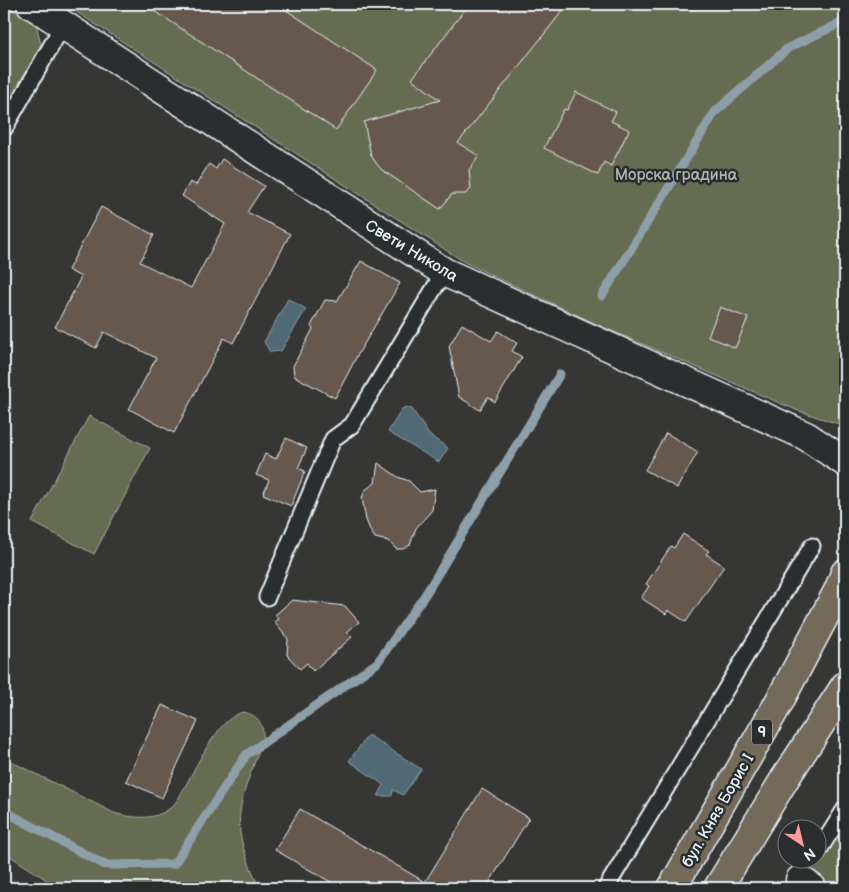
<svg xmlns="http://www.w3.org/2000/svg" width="849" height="892" font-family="'Balsamiq Sans',sans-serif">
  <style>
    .green { fill: #666c51; stroke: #a7aea4 }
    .water { fill: #506975; stroke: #8d9fa9 }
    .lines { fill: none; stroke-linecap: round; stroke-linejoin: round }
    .stream { stroke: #8d9fa9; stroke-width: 9 }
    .building { fill: #66584e; stroke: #e8f1f8 }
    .service-casing { stroke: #e8f1f8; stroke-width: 19 }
    .minor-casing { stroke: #e8f1f8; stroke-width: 31 }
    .trunk-casing { stroke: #e8f1f8; stroke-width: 31 }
    .service { stroke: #2a2d2e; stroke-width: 15 }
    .minor { stroke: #2a2d2e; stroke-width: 28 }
    .trunk { stroke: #736b5a; stroke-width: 28 }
    .labels { text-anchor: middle; stroke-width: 5; stroke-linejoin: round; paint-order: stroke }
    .shield { fill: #2a2d2e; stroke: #afb6bb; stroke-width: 1 }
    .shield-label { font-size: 15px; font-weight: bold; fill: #e8f1f8 }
    .park-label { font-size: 16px; fill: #aeb5ad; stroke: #2a2d2e }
    .street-label { font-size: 16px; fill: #e8f1f8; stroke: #2a2d2e }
  </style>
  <rect width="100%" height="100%" fill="#363634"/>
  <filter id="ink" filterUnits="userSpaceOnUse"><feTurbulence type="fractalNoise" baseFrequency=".02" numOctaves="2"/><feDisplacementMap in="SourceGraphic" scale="10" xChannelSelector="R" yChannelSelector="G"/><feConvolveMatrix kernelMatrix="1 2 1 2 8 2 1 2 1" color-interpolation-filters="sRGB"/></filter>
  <g filter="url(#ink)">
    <!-- green -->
    <path class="green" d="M 4,4 L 36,23 L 41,45 L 4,112 Z
      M 64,4 L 845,4 L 845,426 L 796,410 L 603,327 L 466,263 Z
      M 89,416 L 150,448 L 94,554 L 32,522 Z
      M 243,712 C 259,715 264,725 263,740 C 253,769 236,801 240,833 C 243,852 252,870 259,888 L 59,888 L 4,852 L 4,758 L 114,813 C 132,818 155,821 170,808 C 178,802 182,791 187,783 C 196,766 205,748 217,733 C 223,724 232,715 243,712 Z
      M 845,809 L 845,888 L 812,888 L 800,880 Z"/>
    <!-- water -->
    <path class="water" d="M 288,299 L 306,309 L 281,351 L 270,352 L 264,342 Z
      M 406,407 L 412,409 L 429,435 L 448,448 L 439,462 L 388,432 L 402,409 Z
      M 368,735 L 421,769 L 403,795 L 393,790 L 392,796 L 378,796 L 384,785 L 349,761 Z"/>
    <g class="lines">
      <!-- stream -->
      <path class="stream" d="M 602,296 L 715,112 L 788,48 L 845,21
        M 4,811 L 105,865 L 174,864 L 246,755 L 377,663 L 425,595 L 560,374"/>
    </g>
    <!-- building -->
    <path class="building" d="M 144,4 L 277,4 L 377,70 L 336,130 Z
      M 469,4 L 568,4 L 458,143 L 479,156 L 469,170 L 471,189 L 465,194 L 452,194 L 440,209 L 382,170 L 376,163 L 371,155 L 364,122 L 440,100 L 412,79 Z
      M 576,92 L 616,112 L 611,121 L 629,130 L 611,166 L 604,162 L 598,175 L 544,148 L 564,109 L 567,110 Z
      M 222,159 L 264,186 L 247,212 L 290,234 L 233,343 L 224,338 L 174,433 L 129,409 L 156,358 L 104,332 L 96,348 L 55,327 L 81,277 L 68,270 L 101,207 L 154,235 L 140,262 L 191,288 L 225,224 L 182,196 L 190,182 L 196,185 L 209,164 L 216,169 Z
      M 361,261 L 400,283 L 357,356 L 335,398 L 294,376 L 293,366 L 313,329 L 311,326 L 325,300 L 337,301 Z
      M 720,307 L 748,318 L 735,348 L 708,336 Z
      M 462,324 L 491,341 L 498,331 L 517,343 L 512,351 L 522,357 L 495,402 L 488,397 L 480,410 L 459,397 L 449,346 Z
      M 666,433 L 698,452 L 677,488 L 645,470 Z
      M 286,438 L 307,448 L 298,468 L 305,471 L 291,506 L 263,494 L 269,480 L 256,475 L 265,454 L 276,459 Z
      M 378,463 L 398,477 L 409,481 L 420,492 L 435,489 L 432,510 L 416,528 L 410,545 L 403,549 L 396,549 L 388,541 L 375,538 L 371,532 L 366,520 L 362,498 L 365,490 L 375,483 Z
      M 683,534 L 709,551 L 706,554 L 724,566 L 686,622 L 668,610 L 666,614 L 641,598 L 649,586 L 646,584 L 671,546 L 674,548 Z
      M 292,600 L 345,606 L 359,622 L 347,632 L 352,637 L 313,671 L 307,663 L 300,669 L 287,655 L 288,639 L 274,622 L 278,619 L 275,615 Z
      M 162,705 L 198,721 L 162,798 L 126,781 Z
      M 482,789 L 529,818 L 486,888 L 341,888 L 275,850 L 300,809 L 425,882 Z"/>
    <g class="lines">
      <!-- service casing -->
      <g class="service-casing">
        <path id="service" d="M 4,129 L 63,25
          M 267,597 L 333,439 L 352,425 L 444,272
          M 816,855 L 845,809
          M 606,888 L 812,546"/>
      </g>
      <!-- minor casing -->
      <g class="minor-casing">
        <path id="minor" d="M 31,4 L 444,272 L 806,436 L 845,462
          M 800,880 L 812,888"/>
      </g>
      <!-- trunk casing -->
      <g class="trunk-casing">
        <path id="trunk" d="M 672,888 L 778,704 L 839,589 L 845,573
          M 718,888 L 784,780 L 845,686"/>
      </g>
      <!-- service -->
      <use href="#service" class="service"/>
      <!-- minor -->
      <use href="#minor" class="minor"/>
      <!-- trunk -->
      <use href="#trunk" class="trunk"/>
    </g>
  </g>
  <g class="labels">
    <!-- shield labels -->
    <rect class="shield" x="752" y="719.5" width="20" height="25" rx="4"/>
    <g class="shield-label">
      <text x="762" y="737">9</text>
    </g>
    <!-- park labels -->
    <g class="park-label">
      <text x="676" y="180">Морска градина</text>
    </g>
    <!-- street labels -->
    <g class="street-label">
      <text transform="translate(412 250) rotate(31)" y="6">Свети Никола</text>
      <text transform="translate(717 810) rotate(-60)" y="6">бул. Княз Борис I</text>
    </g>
  </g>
  <!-- margin -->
  <rect width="849" height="892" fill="none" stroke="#2a2d2e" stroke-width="20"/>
  <rect x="10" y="10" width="829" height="872" fill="none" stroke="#e8f1f8" stroke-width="2" filter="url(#ink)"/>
  <!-- north arrow -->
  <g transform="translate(802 844) rotate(145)"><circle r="24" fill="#2a2d2e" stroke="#767b7f"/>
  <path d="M0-4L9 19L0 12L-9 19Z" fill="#ff9aa2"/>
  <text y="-8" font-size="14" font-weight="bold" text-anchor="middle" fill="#e8f1f8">N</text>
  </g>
</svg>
